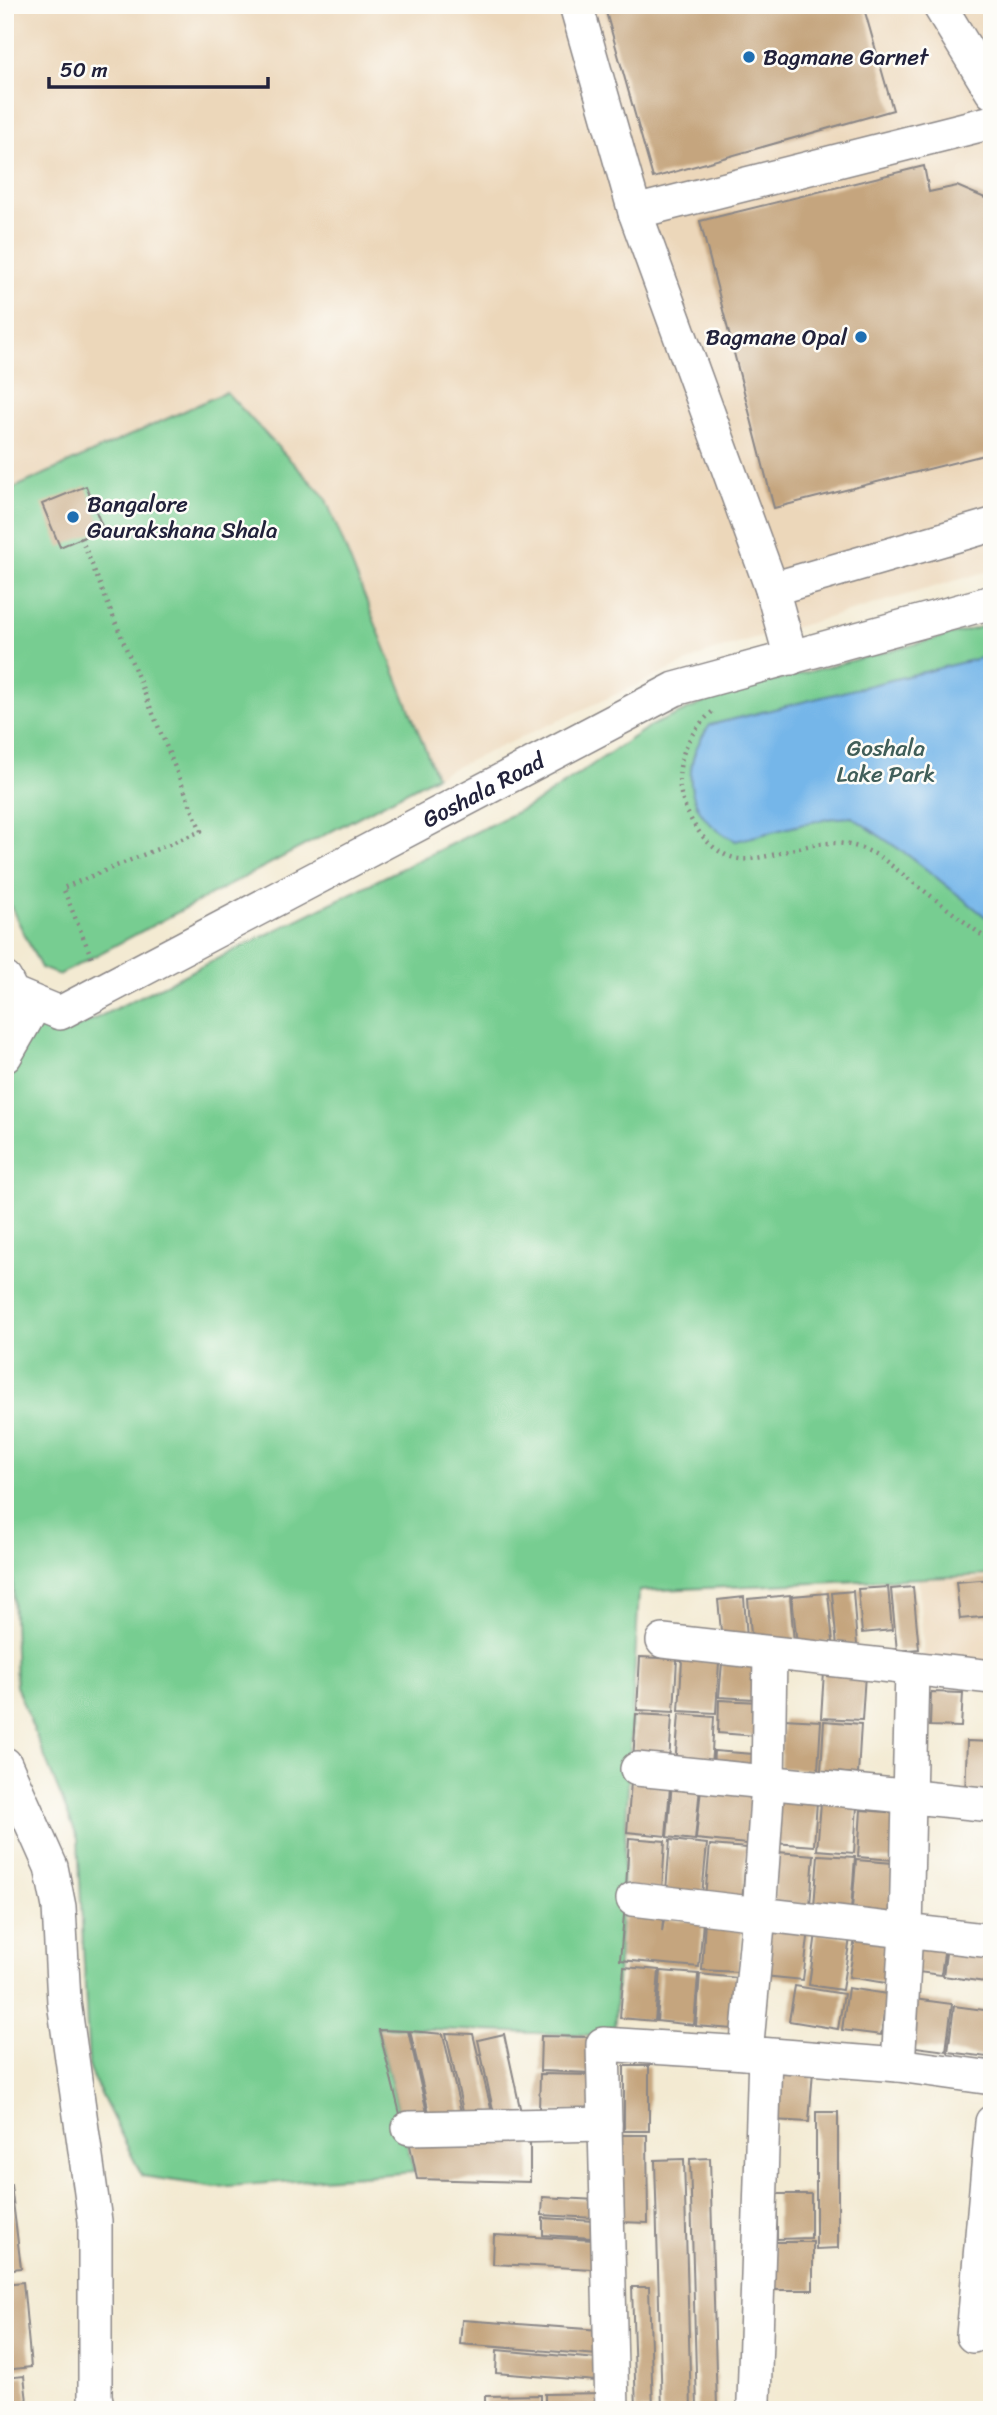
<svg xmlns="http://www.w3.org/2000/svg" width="997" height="2415" font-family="Sriracha,sans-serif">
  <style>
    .built { fill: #ecd7ba }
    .green { fill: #77cd91; stroke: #4c7866; stroke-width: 2 }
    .water { fill: #74b6e9; stroke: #4b6c92; stroke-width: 2 }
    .building { fill: #c5a57e }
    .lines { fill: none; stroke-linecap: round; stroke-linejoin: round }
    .minor-casing { stroke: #8a8686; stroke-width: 36 }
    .path { stroke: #8a8686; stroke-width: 4.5; stroke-dasharray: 2 5; stroke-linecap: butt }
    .minor { stroke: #fff; stroke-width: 33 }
    .poi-dot { fill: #1f6fb2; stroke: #fdfcf7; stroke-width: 2.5 }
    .labels { text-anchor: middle; stroke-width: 5; stroke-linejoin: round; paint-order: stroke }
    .poi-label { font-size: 23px; fill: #22223b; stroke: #fdfcf7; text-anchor: start }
    .park-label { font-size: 23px; fill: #405e59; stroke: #fdfcf7 }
    .street-label { font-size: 23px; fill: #22223b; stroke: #fdfcf7 }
  </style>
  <rect width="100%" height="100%" fill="#fdfcf7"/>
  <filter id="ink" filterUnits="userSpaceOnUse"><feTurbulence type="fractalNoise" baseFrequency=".0143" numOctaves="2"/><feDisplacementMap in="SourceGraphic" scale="14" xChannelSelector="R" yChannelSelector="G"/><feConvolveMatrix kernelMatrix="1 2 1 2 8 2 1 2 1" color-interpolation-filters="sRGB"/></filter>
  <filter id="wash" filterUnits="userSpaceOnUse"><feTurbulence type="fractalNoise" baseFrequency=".00686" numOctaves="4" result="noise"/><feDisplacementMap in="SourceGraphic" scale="28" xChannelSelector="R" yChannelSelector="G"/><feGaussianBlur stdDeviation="1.57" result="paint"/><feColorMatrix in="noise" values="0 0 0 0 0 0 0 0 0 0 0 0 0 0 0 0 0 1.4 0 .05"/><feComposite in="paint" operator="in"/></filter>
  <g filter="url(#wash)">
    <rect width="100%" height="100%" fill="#f3ead2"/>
    <!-- built -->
    <path class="built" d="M 5,5 L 992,5 L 992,570 L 707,653 L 436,776 L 325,497 L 227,392 L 5,492 Z
      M 992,1575 L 992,1664 L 924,1658 L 918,1578 Z"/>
    <!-- green -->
    <path class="green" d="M 226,392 L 325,497 L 436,776 L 59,975 L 41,968 L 5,895 L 5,492 Z
      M 992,624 L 992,1575 L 639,1591 L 614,2036 L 377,2027 L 414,2172 L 216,2187 L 142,2176 L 89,2070 L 78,1839 L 16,1686 L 11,1520 L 5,1520 L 5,1010 L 74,1029 L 537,802 L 650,726 L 724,694 Z"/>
    <!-- water -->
    <path class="water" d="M 992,655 L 992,922 L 912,858 L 852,817 L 824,819 L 736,841 C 685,817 678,768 710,725 Z"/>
    <g id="blocks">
      <!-- building -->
      <path class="building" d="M 604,5 L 863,5 L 893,110 L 653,178 Z
        M 924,166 L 929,192 L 957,186 L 992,201 L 992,453 L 774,508 L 700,221 Z
        M 86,486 L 103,529 L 60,547 L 42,504 Z
        M 992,1579 L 992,1616 L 960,1619 L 956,1582 Z
        M 888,1587 L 892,1630 L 862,1633 L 858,1589 Z
        M 913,1587 L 919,1649 L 897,1651 L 891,1589 Z
        M 853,1591 L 857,1645 L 837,1647 L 832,1593 Z
        M 828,1593 L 833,1642 L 797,1645 L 792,1596 Z
        M 790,1595 L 794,1642 L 752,1645 L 748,1599 Z
        M 744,1597 L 747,1639 L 722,1641 L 718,1600 Z
        M 640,1657 L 677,1659 L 674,1712 L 637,1710 Z
        M 682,1660 L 719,1662 L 716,1713 L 679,1711 Z
        M 722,1663 L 757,1665 L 755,1699 L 719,1697 Z
        M 824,1672 L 865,1674 L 862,1720 L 821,1718 Z
        M 931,1692 L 963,1693 L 961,1727 L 930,1726 Z
        M 719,1700 L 759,1702 L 757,1736 L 718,1733 Z
        M 636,1714 L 672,1716 L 669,1763 L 633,1761 Z
        M 679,1714 L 714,1717 L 711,1769 L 675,1766 Z
        M 783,1719 L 821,1721 L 818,1770 L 780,1768 Z
        M 824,1721 L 861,1724 L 858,1774 L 821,1771 Z
        M 967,1741 L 992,1742 L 992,1797 L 965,1796 Z
        M 714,1751 L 753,1754 L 751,1771 L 713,1769 Z
        M 631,1782 L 670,1786 L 666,1836 L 627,1832 Z
        M 672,1783 L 700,1786 L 695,1840 L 667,1837 Z
        M 701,1788 L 752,1793 L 747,1844 L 696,1839 Z
        M 777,1798 L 817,1801 L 814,1846 L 774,1843 Z
        M 821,1803 L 857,1806 L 854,1853 L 817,1850 Z
        M 861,1810 L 898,1813 L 894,1860 L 858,1857 Z
        M 629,1838 L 665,1841 L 662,1890 L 626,1888 Z
        M 670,1840 L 707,1844 L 702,1895 L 666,1891 Z
        M 710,1845 L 747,1848 L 742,1901 L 705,1897 Z
        M 777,1852 L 814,1855 L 810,1905 L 774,1902 Z
        M 818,1855 L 855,1857 L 851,1909 L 814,1907 Z
        M 856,1860 L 893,1863 L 890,1913 L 852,1910 Z
        M 624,1915 L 663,1919 L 662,1932 L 664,1919 L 703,1922 L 699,1967 L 620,1960 Z
        M 705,1920 L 742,1923 L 738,1972 L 702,1970 Z
        M 769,1925 L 809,1929 L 803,1980 L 764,1976 Z
        M 856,1932 L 892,1937 L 886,1983 L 849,1977 Z
        M 816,1933 L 850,1938 L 842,1990 L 809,1985 Z
        M 914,1942 L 945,1946 L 941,1975 L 910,1971 Z
        M 947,1946 L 992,1952 L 992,1983 L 943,1976 Z
        M 624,1967 L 659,1970 L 655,2021 L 620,2018 Z
        M 661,1971 L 698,1974 L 694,2025 L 657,2021 Z
        M 700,1974 L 737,1978 L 733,2029 L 696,2026 Z
        M 795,1986 L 844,1994 L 838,2029 L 789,2021 Z
        M 848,1988 L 887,1994 L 881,2035 L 842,2030 Z
        M 914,1999 L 952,2004 L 946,2051 L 908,2046 Z
        M 954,2006 L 992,2011 L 987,2057 L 948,2052 Z
        M 379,2030 L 408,2031 L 429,2121 L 402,2122 Z
        M 410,2031 L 443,2034 L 463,2121 L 431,2121 Z
        M 446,2033 L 473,2034 L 494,2121 L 465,2120 Z
        M 504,2034 L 522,2117 L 496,2123 L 478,2040 Z
        M 541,2036 L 593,2037 L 592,2073 L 540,2071 Z
        M 624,2066 L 649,2066 L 649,2131 L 624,2131 Z
        M 775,2069 L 813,2071 L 809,2122 L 773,2120 Z
        M 540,2074 L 592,2075 L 591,2112 L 539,2111 Z
        M 816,2112 L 838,2112 L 838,2248 L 816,2249 Z
        M 621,2135 L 647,2135 L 648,2223 L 621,2222 Z
        M 408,2136 L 530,2138 L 530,2182 L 417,2179 Z
        M 710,2158 L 717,2408 L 697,2408 L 690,2159 Z
        M 684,2159 L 691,2410 L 662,2410 L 655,2160 Z
        M 5,2185 L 11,2185 L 21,2268 L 5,2270 Z
        M 777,2194 L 811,2194 L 811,2238 L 777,2239 Z
        M 543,2197 L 596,2200 L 595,2218 L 542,2215 Z
        M 543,2218 L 594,2221 L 593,2238 L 543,2235 Z
        M 494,2235 L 594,2240 L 593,2269 L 493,2264 Z
        M 773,2242 L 813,2242 L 813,2290 L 773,2290 Z
        M 23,2282 L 31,2367 L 5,2370 L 5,2284 Z
        M 632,2287 L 649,2287 L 653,2410 L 636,2410 Z
        M 462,2320 L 600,2330 L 598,2355 L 460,2344 Z
        M 497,2350 L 597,2359 L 596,2381 L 496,2373 Z
        M 24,2376 L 28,2410 L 5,2410 L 5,2378 Z
        M 606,2393 L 606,2410 L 545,2410 L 545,2394 Z
        M 541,2395 L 541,2410 L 485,2410 L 485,2396 Z"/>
    </g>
  </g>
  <g filter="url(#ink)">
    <use href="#blocks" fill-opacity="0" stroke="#8a8686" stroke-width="2"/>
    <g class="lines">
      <!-- minor casing -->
      <g class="minor-casing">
        <g id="minor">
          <path d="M 576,5 L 635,212 L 992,122"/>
          <path d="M 939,5 L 992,92"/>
          <path d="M 635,212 L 772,589 L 992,525"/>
          <path d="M 772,589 L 791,658"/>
          <path id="s1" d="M 5,979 L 12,993 L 60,1013 L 675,689 L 992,602"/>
          <path d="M 5,1056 L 35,1004"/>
          <path d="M 663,1641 L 992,1677"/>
          <path d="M 912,1670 L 906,1931 L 898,2065 L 746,2053 L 759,1914 L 992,1941"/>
          <path d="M 5,1764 L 51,1867 L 59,1907 L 64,2002 L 95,2221 L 95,2396 L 98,2410"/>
          <path d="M 637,1769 L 992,1805"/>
          <path d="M 633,1899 L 759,1914 L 768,1783 L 770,1653"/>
          <path d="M 898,2065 L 992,2078"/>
          <path d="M 409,2128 L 605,2124"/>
          <path d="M 973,2336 L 992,2122"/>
          <path d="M 754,2401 L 765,2055"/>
          <path d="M 612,2410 L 603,2044 L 746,2053"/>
        </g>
      </g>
      <!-- path -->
      <path class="path" d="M 81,538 L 201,831 L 63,888 L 93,961
        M 712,712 C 690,731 676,758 680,788 C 684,818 713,863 749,859 C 801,853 826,828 879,856 L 992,943"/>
      <!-- minor -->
      <use href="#minor" class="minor"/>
    </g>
  </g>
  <!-- markers -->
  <g class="poi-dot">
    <circle cx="749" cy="57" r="7"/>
    <circle cx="861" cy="337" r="7"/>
    <circle cx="73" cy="517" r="7"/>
  </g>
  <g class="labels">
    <!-- poi labels -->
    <g class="poi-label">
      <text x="763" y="65">Bagmane Garnet</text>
      <text x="847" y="345" text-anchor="end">Bagmane Opal</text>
      <text x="87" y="512">Bangalore<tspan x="87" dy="26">Gaurakshana Shala</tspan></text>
    </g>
    <!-- park labels -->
    <g class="park-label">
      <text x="886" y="756">Goshala<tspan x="886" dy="26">Lake Park</tspan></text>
    </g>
    <!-- street labels -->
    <g class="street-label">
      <text dy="8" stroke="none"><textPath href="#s1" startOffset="546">Goshala Road</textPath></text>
    </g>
  </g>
  <!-- margin -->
  <rect width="997" height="2415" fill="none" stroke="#fdfcf7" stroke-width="28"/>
  <!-- scale -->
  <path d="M49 77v10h219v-10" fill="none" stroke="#22223b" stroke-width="3.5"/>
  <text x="60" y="77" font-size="21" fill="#22223b" stroke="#fdfcf7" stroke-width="5" paint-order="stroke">50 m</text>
</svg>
